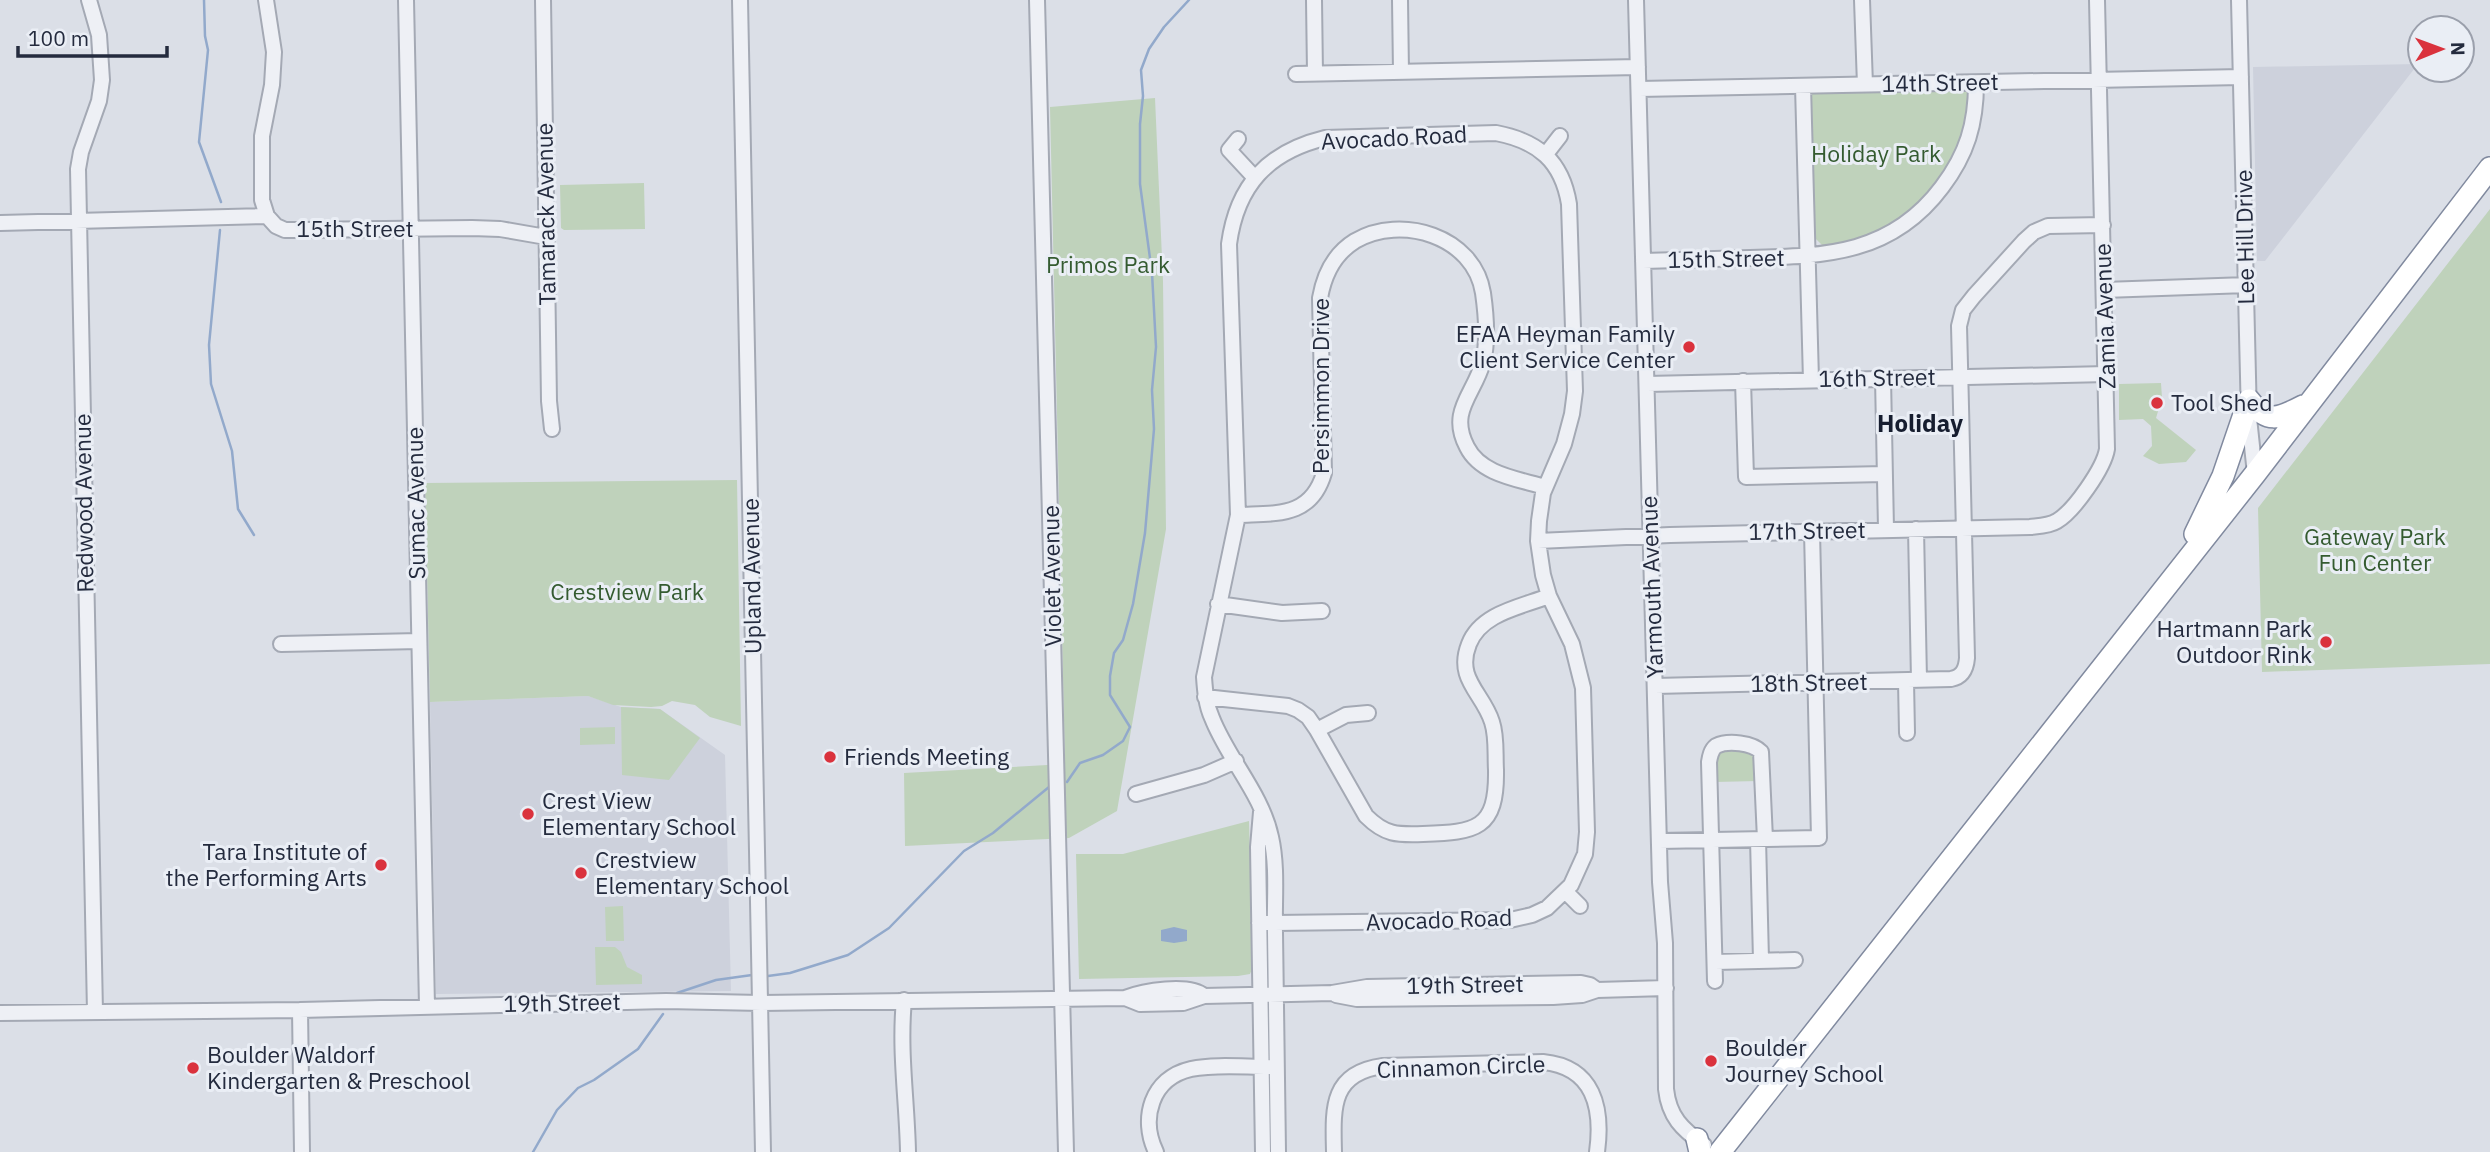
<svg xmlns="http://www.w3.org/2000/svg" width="2490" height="1152" font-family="'IBM Plex Sans',sans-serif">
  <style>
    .built { fill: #cdd1dc }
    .green { fill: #bfd2bb }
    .water { fill: #92a9cb }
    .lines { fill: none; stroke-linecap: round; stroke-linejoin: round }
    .stream { stroke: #92a9cb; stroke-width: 2.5 }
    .minor-casing { stroke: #a4a9b4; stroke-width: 18 }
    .highway-casing { stroke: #818a9f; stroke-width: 24 }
    .minor { stroke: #eef0f5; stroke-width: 14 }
    .highway { stroke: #fff; stroke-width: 21 }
    .poi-dot { fill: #da323d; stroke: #eaeef5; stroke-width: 2.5 }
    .labels { text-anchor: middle; stroke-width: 6; stroke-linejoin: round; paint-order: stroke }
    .street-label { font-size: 23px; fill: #242b3e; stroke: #eaeef5 }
    .park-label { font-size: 23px; fill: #345b30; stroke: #eaeef5 }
    .poi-label { font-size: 23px; fill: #242b3e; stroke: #eaeef5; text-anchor: start }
    .neighbourhood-label { font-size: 24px; font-weight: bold; fill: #161d2f; stroke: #eaeef5 }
  </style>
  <rect width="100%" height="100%" fill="#dbdfe7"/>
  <!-- built -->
  <path class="built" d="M 2418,64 L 2265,261 L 2257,261 L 2253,67 Z
    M 588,696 L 621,707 L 660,709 L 725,755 L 731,991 L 436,994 L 430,702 Z"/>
  <!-- green -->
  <path class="green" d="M 1970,88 C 1969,99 1970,111 1967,121 C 1953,187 1890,238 1825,248 L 1815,238 L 1809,99 L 1814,91 Z
    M 1155,98 L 1163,281 L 1166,529 L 1117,811 L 1069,838 L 905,846 L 904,773 L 1065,764 L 1050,107 Z
    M 644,183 L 645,229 L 564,230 L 561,228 L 560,185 Z
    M 2490,209 L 2490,664 L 2262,672 L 2258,508 Z
    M 2161,383 L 2162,398 L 2156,418 L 2196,450 L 2186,462 L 2159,464 L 2143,456 L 2152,446 L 2151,426 L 2143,419 L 2119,420 L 2119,384 Z
    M 737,480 L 741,726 L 710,717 L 695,705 L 672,701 L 662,706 L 651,707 L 613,705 L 588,696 L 430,702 L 425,483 Z
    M 621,707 L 660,709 L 700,738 L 669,780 L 622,775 Z
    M 615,727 L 615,744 L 580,745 L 580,728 Z
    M 1724,749 L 1755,752 L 1759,781 L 1714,782 L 1716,752 Z
    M 1249,821 L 1253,967 L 1250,974 L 1238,976 L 1079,979 L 1076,854 L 1123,854 Z
    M 623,906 L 624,941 L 606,941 L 605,907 Z
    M 595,947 L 615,947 L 621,952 L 627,967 L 642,975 L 642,984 L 596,985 Z"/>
  <!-- water -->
  <path class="water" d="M 1174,927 L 1187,930 L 1187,941 L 1174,943 L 1161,941 L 1161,930 Z"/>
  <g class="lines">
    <!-- stream -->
    <path class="stream" d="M 204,0 L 205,36 L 208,50 L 199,142 L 221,202
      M 220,230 L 209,345 L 211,384 L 232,451 L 238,509 L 254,535
      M 1067,782 L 1080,763 L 1103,755 L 1123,741 L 1130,727 L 1110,695 L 1110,676 L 1114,653 L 1123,640 L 1133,604 L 1145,533 L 1154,429 L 1152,390 L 1156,347 L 1152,273 L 1140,184 L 1140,124 L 1143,96 L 1141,70 L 1149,49 L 1164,27 L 1189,0
      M 768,976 L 790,973 L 848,955 L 889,928 L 964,851 L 993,833 L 1049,787
      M 677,993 L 716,980 L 752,975
      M 533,1152 L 557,1110 L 578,1088 L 594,1080 L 638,1049 L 663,1014"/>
    <!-- minor casing -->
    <g class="minor-casing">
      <path id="minor" d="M 89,0 L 99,35 L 102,80 L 99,101 L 81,152 L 78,169 L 95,1012
        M 266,0 L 274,52 L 272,85 L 262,136 L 262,200 L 267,216 L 276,226 L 285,230 L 298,230 L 472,228 L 500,229 L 546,237
        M 406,0 L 427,1006
        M 543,0 L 549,401 L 552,429
        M 740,0 L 763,1152
        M 1037,0 L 1066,1152
        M 1314,0 L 1315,73
        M 1400,0 L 1401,72
        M 1636,0 L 1660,882 L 1665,943 L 1666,1089 C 1669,1117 1682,1129 1704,1145
        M 1862,0 L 1865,85
        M 2239,0 L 2249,418 L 2255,474
        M 1296,74 L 1638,67
        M 1803,86 L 1811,380
        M 1639,89 L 2241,77
        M 1238,139 L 1229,150 L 1255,178
        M 1546,154 L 1560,136
        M 0,223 L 267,216
        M 1643,261 C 1679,260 1715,259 1750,258 C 1827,256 1892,254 1942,187 C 1967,154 1976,124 1976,83
        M 2104,290 L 2247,285
        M 1883,378 L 1886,529
        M 1743,381 L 1746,477 L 1884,474
        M 1647,384 L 2107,374
        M 1238,515 C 1276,513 1311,518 1324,473 L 1320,298 C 1324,275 1334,254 1355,241 C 1401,214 1474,236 1483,293 C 1486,314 1488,342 1483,362 C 1474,395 1448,411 1467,447 C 1481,475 1519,479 1545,487
        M 1916,529 L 1919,680
        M 1538,541 L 1670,535 L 2030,527 C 2039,526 2049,526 2057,521 C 2074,511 2104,468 2107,449 L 2097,0
        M 1218,604 L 1282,613 L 1322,611
        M 281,644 L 419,641
        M 1906,681 L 1907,733
        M 1655,686 L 1951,679 C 1962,677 1966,670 1967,658 L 1960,365 L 1959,326 L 1963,310 L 1974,296 L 2024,241 L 2034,232 L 2048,226 L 2103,225
        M 1205,697 L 1288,706 L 1298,710 L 1308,717 L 1317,730 L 1366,816 C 1385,835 1397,835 1423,834 C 1476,832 1497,830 1496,770 C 1495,754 1497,737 1492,722 C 1483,693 1455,679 1469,644 C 1481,613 1521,607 1549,596
        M 1317,730 L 1346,715 L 1368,713
        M 1136,794 L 1204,775 L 1236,761
        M 1261,812 L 1258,847 L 1263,1152
        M 1758,839 L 1761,960
        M 1659,841 L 1819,838 L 1812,531
        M 1565,891 L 1580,906
        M 1259,923 L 1275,923 L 1510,920 L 1532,915 L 1547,908 L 1571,885 L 1585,854 L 1587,832 L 1583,688 L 1572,644 L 1549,596 L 1543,575 L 1538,541 L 1539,521 L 1543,493 L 1564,444 L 1572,414 L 1575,391 L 1569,204 C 1562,161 1538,141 1496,133 L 1325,138 C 1268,152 1237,185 1229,244 L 1238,515 L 1204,677 C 1205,691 1206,705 1212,718 C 1228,759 1262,794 1271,837 C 1278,868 1274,902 1275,933 C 1276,1006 1277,1079 1278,1152
        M 1715,962 L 1795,960
        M 1715,981 L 1709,762 C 1710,756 1711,750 1716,746 C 1728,740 1753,743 1761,752 L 1765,839
        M 1336,995 L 1357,999 L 1553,997 L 1582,995 L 1597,990 L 1666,988
        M 1125,998 L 1140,1004 L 1183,1003 L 1204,996 L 1332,993 L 1367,987 L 1581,983 L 1590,985 L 1597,990
        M 904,1000 C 899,1051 907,1101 908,1152
        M 300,1010 L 302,1152
        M 0,1013 L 300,1010 L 666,1001 L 761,1003 L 1125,998 C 1143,991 1189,983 1204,996
        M 1156,1152 C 1140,1119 1151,1078 1191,1069 C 1215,1064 1244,1067 1268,1067
        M 1334,1152 C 1333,1109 1330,1073 1383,1066 L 1543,1062 C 1594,1067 1603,1108 1597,1152"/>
    </g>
    <!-- highway casing -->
    <g class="highway-casing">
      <path id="highway" d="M 2249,400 C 2267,424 2278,419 2303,406
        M 2195,534 L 2223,476 L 2249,400
        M 1697,1139 L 1700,1152
        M 1720,1152 L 2255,474 L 2490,168"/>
    </g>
    <!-- minor -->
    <use href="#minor" class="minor"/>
    <!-- highway -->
    <use href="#highway" class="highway"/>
  </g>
  <!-- markers -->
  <g class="poi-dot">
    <circle cx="1689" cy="347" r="7"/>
    <circle cx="2157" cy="403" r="7"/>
    <circle cx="2326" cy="642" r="7"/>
    <circle cx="830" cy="757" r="7"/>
    <circle cx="528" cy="814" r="7"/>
    <circle cx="381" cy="865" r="7"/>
    <circle cx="581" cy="873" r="7"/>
    <circle cx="1711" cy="1061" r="7"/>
    <circle cx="193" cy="1068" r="7"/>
  </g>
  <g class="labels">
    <!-- street labels -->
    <g class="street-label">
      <text transform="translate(1940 83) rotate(-1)" y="8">14th Street</text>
      <text transform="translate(1394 138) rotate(-3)" y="8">Avocado Road</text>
      <text transform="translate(546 214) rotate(-91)" y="8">Tamarack Avenue</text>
      <text x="355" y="237">15th Street</text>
      <text transform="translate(2245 237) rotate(-91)" y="8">Lee Hill Drive</text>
      <text transform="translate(1726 259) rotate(-1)" y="8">15th Street</text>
      <text transform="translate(2105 316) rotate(-92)" y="8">Zamia Avenue</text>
      <text transform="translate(1877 378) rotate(-1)" y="8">16th Street</text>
      <text transform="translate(1321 386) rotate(-90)" y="8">Persimmon Drive</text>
      <text transform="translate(84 503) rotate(-91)" y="8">Redwood Avenue</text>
      <text transform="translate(416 503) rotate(-91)" y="8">Sumac Avenue</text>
      <text transform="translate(1807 531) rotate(-1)" y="8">17th Street</text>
      <text transform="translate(752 576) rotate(-91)" y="8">Upland Avenue</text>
      <text transform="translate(1052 576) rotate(-91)" y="8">Violet Avenue</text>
      <text transform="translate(1652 587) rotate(-92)" y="8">Yarmouth Avenue</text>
      <text transform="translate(1809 683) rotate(-1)" y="8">18th Street</text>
      <text transform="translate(1439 920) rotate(-2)" y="8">Avocado Road</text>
      <text transform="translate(1465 985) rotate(-1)" y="8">19th Street</text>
      <text transform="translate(562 1003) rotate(-1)" y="8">19th Street</text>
      <text transform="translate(1461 1067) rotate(-2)" y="8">Cinnamon Circle</text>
    </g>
    <!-- park labels -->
    <g class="park-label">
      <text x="1876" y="162">Holiday Park</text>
      <text x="1108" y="273">Primos Park</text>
      <text x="2375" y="545">Gateway Park<tspan x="2375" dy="26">Fun Center</tspan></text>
      <text x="627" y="600">Crestview Park</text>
    </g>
    <!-- poi labels -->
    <g class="poi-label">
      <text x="1675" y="342" text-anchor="end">EFAA Heyman Family<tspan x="1675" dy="26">Client Service Center</tspan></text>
      <text x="2171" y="411">Tool Shed</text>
      <text x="2312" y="637" text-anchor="end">Hartmann Park<tspan x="2312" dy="26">Outdoor Rink</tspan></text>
      <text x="844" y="765">Friends Meeting</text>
      <text x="542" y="809">Crest View<tspan x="542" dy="26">Elementary School</tspan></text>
      <text x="367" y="860" text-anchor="end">Tara Institute of<tspan x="367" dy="26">the Performing Arts</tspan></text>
      <text x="595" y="868">Crestview<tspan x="595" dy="26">Elementary School</tspan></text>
      <text x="1725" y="1056">Boulder<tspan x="1725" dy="26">Journey School</tspan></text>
      <text x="207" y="1063">Boulder Waldorf<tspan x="207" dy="26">Kindergarten &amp; Preschool</tspan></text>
    </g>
    <!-- neighbourhood labels -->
    <g class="neighbourhood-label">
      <text x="1920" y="432">Holiday</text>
    </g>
  </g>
  <!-- north arrow -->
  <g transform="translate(2441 49) rotate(89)"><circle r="33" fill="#eaeef5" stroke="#9ba0ac" stroke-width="2"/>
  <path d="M0-5L12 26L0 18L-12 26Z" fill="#da323d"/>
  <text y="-10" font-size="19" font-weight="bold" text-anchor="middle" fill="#242b3e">N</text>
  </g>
  <!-- scale -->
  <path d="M18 46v10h149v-10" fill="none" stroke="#242b3e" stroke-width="3.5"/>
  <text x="28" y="46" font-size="21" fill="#242b3e" stroke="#eaeef5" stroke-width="5" paint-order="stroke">100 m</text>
</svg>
